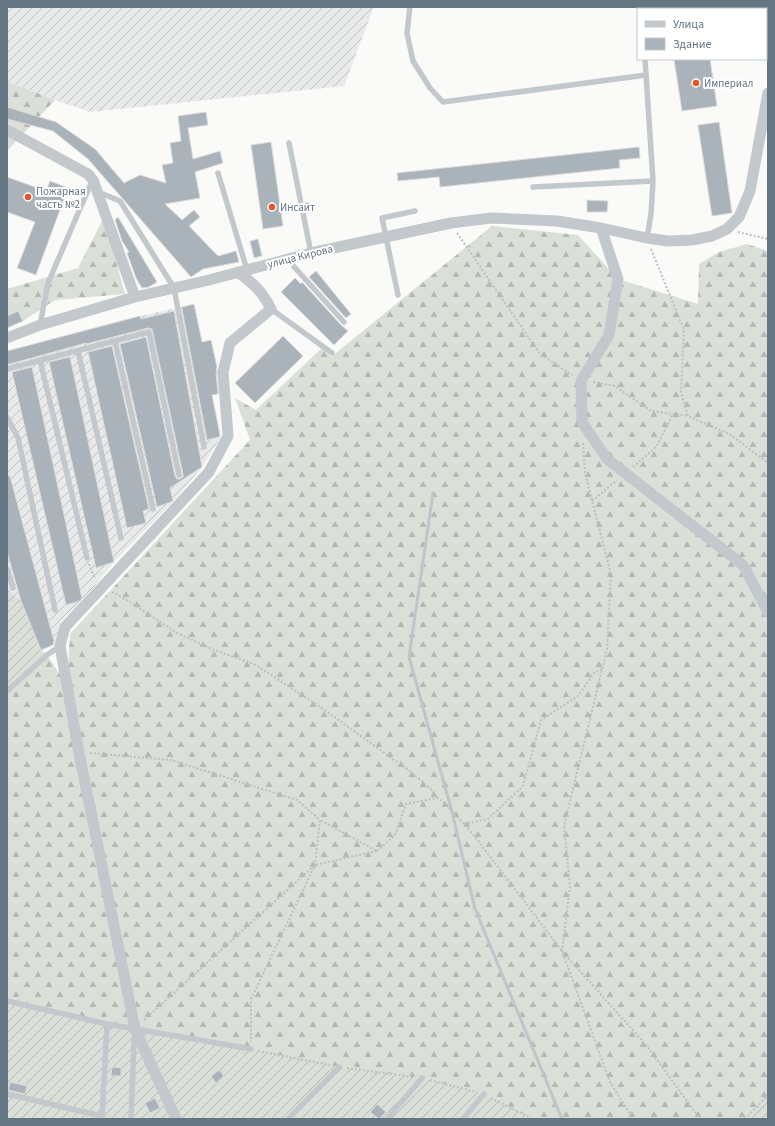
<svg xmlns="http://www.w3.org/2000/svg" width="775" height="1126" font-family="'Source Sans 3',sans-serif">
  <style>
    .industrial { fill: url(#industrial-furrows) }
    .forest { fill: url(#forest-firs) }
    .garden { fill: url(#garden-furrows) }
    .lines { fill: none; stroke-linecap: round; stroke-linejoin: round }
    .stream { stroke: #bbc7cb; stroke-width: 3 }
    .building { fill: #aab3b9; stroke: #dcdcda }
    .path { stroke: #bbbfc2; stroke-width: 2; stroke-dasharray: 2 2; stroke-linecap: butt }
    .service { stroke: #c3c8cc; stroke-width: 5.5 }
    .minor { stroke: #c3c8cc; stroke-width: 11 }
    .poi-dot { fill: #e4572e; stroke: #fff; stroke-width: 1.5 }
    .labels { text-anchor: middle; stroke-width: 4; stroke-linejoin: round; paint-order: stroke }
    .poi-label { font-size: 11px; fill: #657683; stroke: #fff; text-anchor: start }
    .street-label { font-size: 11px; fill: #657683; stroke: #fff }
  </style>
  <defs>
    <pattern id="industrial-furrows" width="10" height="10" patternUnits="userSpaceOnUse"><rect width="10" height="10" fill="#e8e9e9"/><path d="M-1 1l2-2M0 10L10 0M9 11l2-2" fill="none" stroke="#c0c1c2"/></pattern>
    <pattern id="forest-firs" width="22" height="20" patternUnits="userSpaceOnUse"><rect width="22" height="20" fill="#dadfd7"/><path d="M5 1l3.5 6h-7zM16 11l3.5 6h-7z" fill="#b4b9b4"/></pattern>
    <pattern id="garden-furrows" width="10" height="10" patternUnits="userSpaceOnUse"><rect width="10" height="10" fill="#dadfd7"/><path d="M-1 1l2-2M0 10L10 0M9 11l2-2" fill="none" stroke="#b4b9b4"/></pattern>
  </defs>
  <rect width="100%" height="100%" fill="#fafaf8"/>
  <!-- industrial -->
  <path class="industrial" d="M 7,7 L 374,7 L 344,86 L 90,112 L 55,100 L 7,81 Z
    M 194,304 L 202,342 L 211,340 L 222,393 L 212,395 L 221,437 L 202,467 L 173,502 L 114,562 L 83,600 L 61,621 L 55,644 L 41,650 L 21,601 L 9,590 L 7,585 L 7,351 L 140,316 Z"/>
  <!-- forest -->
  <path class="forest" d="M 7,81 L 55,100 L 7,151 Z
    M 104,217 L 125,294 L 55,300 L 23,321 L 18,311 L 7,316 L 7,289 L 78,268 Z
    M 492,226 L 578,235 L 618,279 L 698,304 L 699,264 L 719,252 L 747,244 L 768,251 L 768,1095 L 745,1119 L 533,1119 L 484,1094 L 422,1078 L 339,1067 L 135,1029 L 7,1001 L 7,691 L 47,655 L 67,685 L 70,634 L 250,440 L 235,398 L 256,410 L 322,348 L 331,357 Z"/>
  <!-- garden -->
  <path class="garden" d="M 7,585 L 9,590 L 21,601 L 41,649 L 47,655 L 7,691 Z
    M 7,1001 L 107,1024 L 251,1049 L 339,1067 L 422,1078 L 484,1094 L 533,1119 L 7,1119 Z
    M 768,1095 L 768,1119 L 745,1119 Z"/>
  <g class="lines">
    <!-- stream -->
    <path class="stream" d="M 433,493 L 409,657 L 452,812 L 475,909 L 562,1119"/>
  </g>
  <!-- building -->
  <path class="building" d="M 674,59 L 710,59 L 717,106 L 682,111 Z
    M 7,107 L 56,122 L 95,149 L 124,183 L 140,175 L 166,183 L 162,165 L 173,163 L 170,143 L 181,141 L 178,116 L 206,112 L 208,125 L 188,128 L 193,159 L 220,151 L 223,163 L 195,172 L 200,198 L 165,204 L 182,220 L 194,210 L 200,217 L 189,226 L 218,256 L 236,251 L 239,262 L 203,269 L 191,277 L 88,159 L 53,131 L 7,119 Z
    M 719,122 L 732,213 L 712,216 L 698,125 Z
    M 271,142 L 283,226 L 263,229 L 251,145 Z
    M 639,147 L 640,158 L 619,160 L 620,168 L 440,187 L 439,177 L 398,181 L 397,173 Z
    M 7,177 L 46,191 L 50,181 L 68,188 L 36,275 L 17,268 L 35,222 L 7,212 Z
    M 587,200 L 608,201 L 607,212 L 587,212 Z
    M 118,217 L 157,282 L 149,287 L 142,288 L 136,278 L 127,253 L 129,252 L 122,241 L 115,220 Z
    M 258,239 L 262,256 L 254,258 L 250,241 Z
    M 316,271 L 351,314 L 346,318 L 309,277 Z
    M 295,278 L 301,284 L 302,282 L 341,325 L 348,331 L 334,345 L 281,292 Z
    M 194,304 L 202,342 L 211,340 L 217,367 L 216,373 L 218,394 L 212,395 L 220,435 L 219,437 L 207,440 L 182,309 L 182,307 Z
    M 18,311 L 23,321 L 7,328 L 7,316 Z
    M 174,311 L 202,467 L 170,488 L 173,501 L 171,502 L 157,507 L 120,344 L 146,337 L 175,476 L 177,479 L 180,479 L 183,477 L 183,474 L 152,329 L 148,328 L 86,344 L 86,343 L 10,364 L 7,364 L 7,351 L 140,316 L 141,319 Z
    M 283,336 L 303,356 L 255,403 L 235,383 Z
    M 112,346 L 149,509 L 143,511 L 146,523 L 127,528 L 88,352 Z
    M 70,357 L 114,562 L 96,568 L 49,362 Z
    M 32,367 L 82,598 L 80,601 L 66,605 L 12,372 Z
    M 7,476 L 10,476 L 54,641 L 53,645 L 41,650 L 21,601 L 7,552 Z
    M 112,1067 L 121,1068 L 121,1076 L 111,1076 Z
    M 219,1070 L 224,1076 L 216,1083 L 211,1076 Z
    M 10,1082 L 27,1086 L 25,1094 L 8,1090 Z
    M 155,1098 L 160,1108 L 150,1113 L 145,1103 Z
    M 377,1104 L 386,1112 L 379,1119 L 370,1112 Z"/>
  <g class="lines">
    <!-- path -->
    <path class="path" d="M 738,232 L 768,239
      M 457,233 L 540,354 L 572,375
      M 651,249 L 684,330 L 681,392 L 688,416 L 731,435 L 768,463
      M 593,382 L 615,386 L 651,411 L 688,416
      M 583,443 L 585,473 L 611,574 L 607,649 L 564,826 L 570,886 L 562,951 L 610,1082 L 633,1119
      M 633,467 L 656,447 L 673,414
      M 592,501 L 617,480
      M 89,564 L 95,579
      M 112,592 L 130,602 L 177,633 L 214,650 L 254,664 L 319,706 L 411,772 L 431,789 L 437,798
      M 90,753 L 171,760 L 297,800 L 320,820 L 315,865 L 251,999 L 251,1042
      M 464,824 L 488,819 L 523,786 L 541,720 L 578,696 L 594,673 L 602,669
      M 377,851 L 395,835 L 406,804 L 437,798 L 444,802 L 472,833 L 562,951 L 647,1046 L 700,1119
      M 144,1020 L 315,865 L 377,851 L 320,820
      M 258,1051 L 330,1065
      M 347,1068 L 414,1077
      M 430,1080 L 476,1092
      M 491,1098 L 533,1119
      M 745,1119 L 768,1095"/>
    <!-- service -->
    <path class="service" d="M 410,7 L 407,33 L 413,61 L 430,88 L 443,102 L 646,75
      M 639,7 L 640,9
      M 645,59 L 653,181 L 651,214 L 647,238
      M 289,143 L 311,253
      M 218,173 L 247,270
      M 533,187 L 653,181
      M 98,192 L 120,201 L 174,288 L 204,447
      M 287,259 L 344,322
      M 398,295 L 382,218 L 415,211
      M 271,309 L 332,353
      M 40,325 L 48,283 L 92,181
      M 115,341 L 153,509
      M 78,351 L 121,538
      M 40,360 L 87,558
      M 7,369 L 149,332 L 179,475
      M 7,417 L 18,438 L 55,610
      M 7,569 L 13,588
      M 7,691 L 47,655 L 60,646
      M 7,1001 L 107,1024 L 251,1049
      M 7,1094 L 102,1116
      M 102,1119 L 107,1024
      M 131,1119 L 134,1041 L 136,1034
      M 288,1119 L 339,1067
      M 387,1119 L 422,1078
      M 463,1119 L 484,1094"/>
    <!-- minor -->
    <path class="minor" d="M 7,130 L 88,174 L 93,180 L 135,297
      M 601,228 L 618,279 L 609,335 L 581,381 L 582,422 L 607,459 L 743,565 L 768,612
      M 7,338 L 40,325 L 135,297 L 209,280 L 311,253 L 451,223 L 491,218 L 557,221 L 601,228 L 647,238 L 668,241 L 692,240 L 712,236 L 727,229 L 739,217 L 750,191 L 768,93
      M 176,1119 L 135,1029 L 79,753 L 60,646 L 65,627 L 209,472 L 228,436 L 223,372 L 230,343 L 271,309 C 262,291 254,284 238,272"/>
  </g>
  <!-- markers -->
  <g class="poi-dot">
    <circle cx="696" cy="83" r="4"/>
    <circle cx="28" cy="197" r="4"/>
    <circle cx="272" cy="207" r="4"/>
  </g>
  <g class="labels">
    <!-- poi labels -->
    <g class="poi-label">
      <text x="704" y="87">Империал</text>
      <text x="36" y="195">Пожарная<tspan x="36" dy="13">часть №2</tspan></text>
      <text x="280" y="211">Инсайт</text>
    </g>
    <!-- street labels -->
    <g class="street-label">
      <text transform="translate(300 256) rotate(-14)" y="4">улица Кирова</text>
    </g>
  </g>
  <!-- border -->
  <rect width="775" height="1126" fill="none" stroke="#657683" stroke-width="16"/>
  <!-- legend -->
  <rect x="637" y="8" width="130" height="52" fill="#ffffff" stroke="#c1c8cd"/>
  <rect x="645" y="21" width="20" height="6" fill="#c3c8cc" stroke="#c1c8cd"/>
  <text x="673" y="28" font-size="12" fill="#657683">Улица</text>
  <rect x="645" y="38" width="20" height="12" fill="#aab3b9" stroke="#c1c8cd"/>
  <text x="673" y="48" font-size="12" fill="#657683">Здание</text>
</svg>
